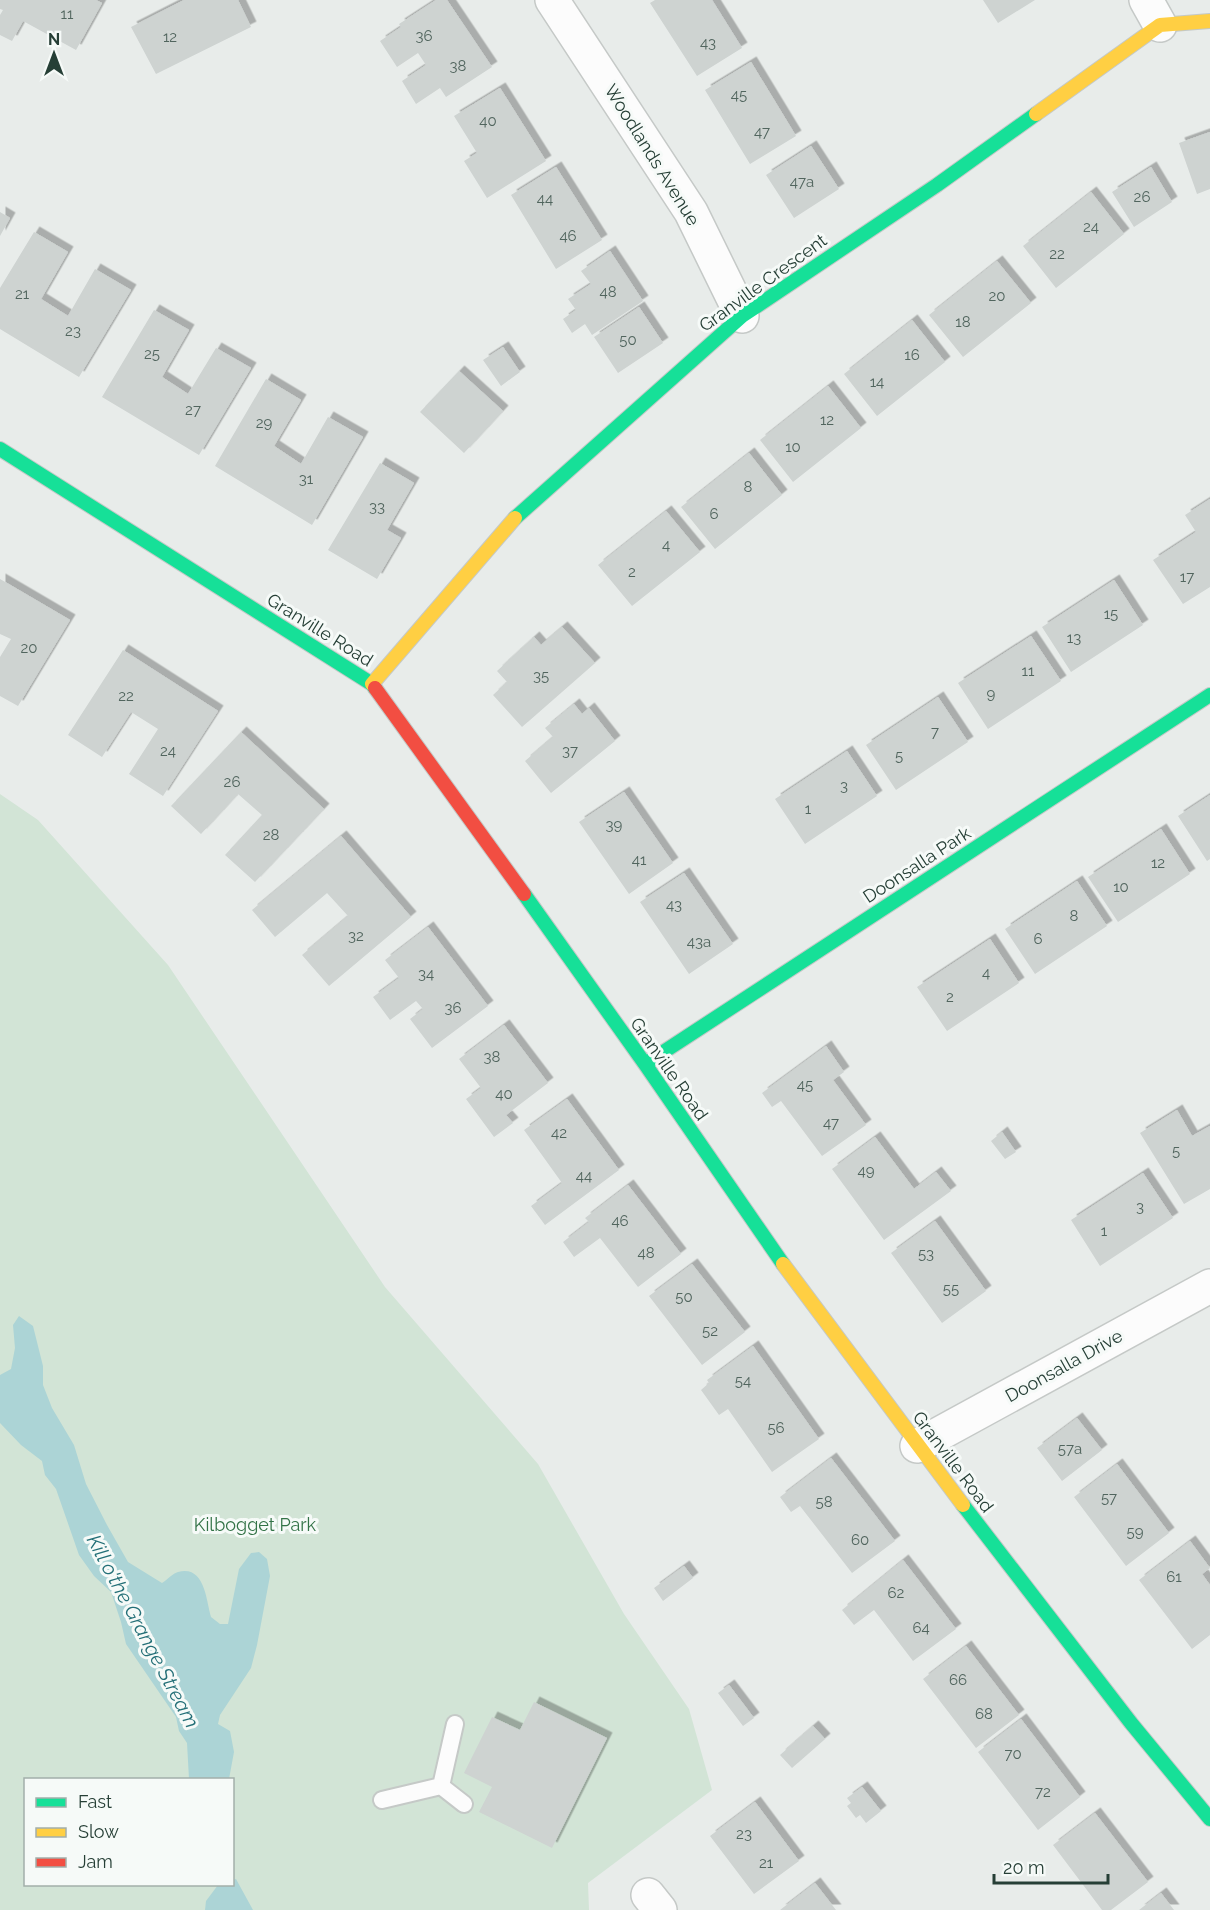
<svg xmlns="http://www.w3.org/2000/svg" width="1210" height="1910" font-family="Raleway,sans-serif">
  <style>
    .green { fill: #d2e4d6; fill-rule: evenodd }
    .water { fill: #acd4d6 }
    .building { fill: #ced3d1; filter: url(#shadow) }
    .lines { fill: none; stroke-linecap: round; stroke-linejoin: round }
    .lane-casing { stroke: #c5c9c7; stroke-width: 20 }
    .street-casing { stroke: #c5c9c7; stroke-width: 36 }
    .fast-casing { stroke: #c4c9c7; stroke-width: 16 }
    .slow-casing { stroke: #c4c9c7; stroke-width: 16 }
    .jam-casing { stroke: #c4c9c7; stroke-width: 16 }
    .lane { stroke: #fcfcfc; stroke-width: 16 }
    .street { stroke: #fcfcfc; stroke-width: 33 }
    .fast { stroke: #16e098; stroke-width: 14 }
    .slow { stroke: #ffcf43; stroke-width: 14 }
    .jam { stroke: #f24e42; stroke-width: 14 }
    .labels { text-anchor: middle; stroke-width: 6; stroke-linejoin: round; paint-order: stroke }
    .number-label { font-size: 15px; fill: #51655e }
    .street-label { font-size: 18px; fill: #263f36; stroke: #f6faf8 }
    .park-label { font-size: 18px; fill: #337347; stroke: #f6faf8 }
    .water-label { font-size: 20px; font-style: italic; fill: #236f77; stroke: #f6faf8 }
  </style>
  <defs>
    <filter id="shadow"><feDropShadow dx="5.5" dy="-5.5" stdDeviation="0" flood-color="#0004"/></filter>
  </defs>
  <rect width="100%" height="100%" fill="#e8ecea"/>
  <!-- green -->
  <path class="green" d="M 0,794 L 38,820 L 168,965 L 385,1287 L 538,1464 L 624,1614 L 689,1709 L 712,1790 L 588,1883 L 589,1910 L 0,1910 ZM 26,1780 L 232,1780 L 232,1884 L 26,1884 Z"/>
  <!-- water -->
  <path class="water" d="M 19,1316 L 33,1326 L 43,1366 L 43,1385 L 52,1408 L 74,1445 L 86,1484 L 107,1525 L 128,1562 L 162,1583 C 167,1580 173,1573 178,1572 C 205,1565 206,1600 211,1617 L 220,1624 L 228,1624 L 239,1569 L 251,1553 L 259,1552 L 267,1559 L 270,1576 L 257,1645 L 251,1668 L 220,1715 L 218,1724 L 230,1731 L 234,1752 L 229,1779 L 189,1779 L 187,1743 L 179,1731 L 176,1717 L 126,1644 L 121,1622 L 111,1592 L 94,1576 L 79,1555 L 56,1489 L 45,1475 L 42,1461 L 21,1445 L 0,1423 L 0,1375 L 11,1369 L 15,1348 L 13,1325 Z
    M 236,1879 L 253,1910 L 205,1910 L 206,1901 L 218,1885 L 232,1884 L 233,1880 Z"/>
  <!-- building -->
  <path class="building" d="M 0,0 L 96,0 L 102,3 L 76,50 L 23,21 L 12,41 L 0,35 L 0,15 L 3,10 L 0,9 Z
    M 184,0 L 238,0 L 251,27 L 156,74 L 131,27 Z
    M 436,0 L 447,0 L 492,67 L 446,97 L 440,88 L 416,104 L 402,81 L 426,65 L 418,53 L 397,67 L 380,41 L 401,27 L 399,24 Z
    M 655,0 L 712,0 L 742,48 L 697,76 L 650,3 Z
    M 983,0 L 1035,0 L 998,23 Z
    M 751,62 L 796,136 L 750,164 L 705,90 Z
    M 500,88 L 546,161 L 487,198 L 464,161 L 477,153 L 454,116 Z
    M 1210,132 L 1210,189 L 1197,194 L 1179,143 Z
    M 811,146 L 839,189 L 794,218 L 766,175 Z
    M 556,167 L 602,240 L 556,269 L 511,195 Z
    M 1151,167 L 1172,202 L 1134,227 L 1112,192 Z
    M 1091,192 L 1124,234 L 1056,288 L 1023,246 Z
    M 0,212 L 10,218 L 0,236 Z
    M 34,232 L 68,252 L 41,299 L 68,316 L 95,269 L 131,290 L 79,377 L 0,329 L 0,288 Z
    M 610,251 L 643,301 L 592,335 L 585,324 L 572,333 L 563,319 L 576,310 L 568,299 L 591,284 L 581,271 Z
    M 997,261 L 1031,303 L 963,357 L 929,315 Z
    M 639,307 L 663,343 L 618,373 L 594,337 Z
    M 154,310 L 189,330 L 162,377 L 188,394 L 216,348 L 251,368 L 199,455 L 102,397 Z
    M 912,320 L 945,362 L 877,416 L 844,374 Z
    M 503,347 L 520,372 L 501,386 L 483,360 Z
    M 459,371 L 503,411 L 464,453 L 420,412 Z
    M 266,379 L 301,400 L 274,446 L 301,464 L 328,417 L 363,437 L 312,525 L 215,466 Z
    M 828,386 L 861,428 L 793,482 L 760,440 Z
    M 749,453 L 782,495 L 715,549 L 681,507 Z
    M 380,463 L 414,483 L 387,530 L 401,538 L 377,579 L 328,550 Z
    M 1210,499 L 1210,587 L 1183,604 L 1153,560 L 1196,532 L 1185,515 Z
    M 666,511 L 700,552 L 632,606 L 598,565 Z
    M 0,579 L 70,620 L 18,706 L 0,696 L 0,657 L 11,639 L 0,634 Z
    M 1114,580 L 1143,625 L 1071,672 L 1042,627 Z
    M 562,627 L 595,663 L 522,727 L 493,695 L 507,682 L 497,671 L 534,637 L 541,645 Z
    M 1031,636 L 1061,681 L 988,729 L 958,683 Z
    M 123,650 L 218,711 L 163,796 L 129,774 L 158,729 L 131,712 L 102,757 L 68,735 Z
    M 938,697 L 968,742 L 896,790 L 866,745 Z
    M 574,704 L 582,714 L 589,708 L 615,741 L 551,793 L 525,761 L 553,737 L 545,728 Z
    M 241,732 L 324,809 L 255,882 L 225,855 L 262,815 L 238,794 L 201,834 L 171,806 Z
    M 847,751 L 877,796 L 805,844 L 775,799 Z
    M 624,792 L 673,863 L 629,894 L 579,822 Z
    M 1210,795 L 1210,859 L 1207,861 L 1178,816 Z
    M 1161,829 L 1190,874 L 1118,922 L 1088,877 Z
    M 341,836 L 411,917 L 329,986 L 302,955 L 348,916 L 327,893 L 275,937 L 252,910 Z
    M 684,873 L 733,944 L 689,974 L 640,902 Z
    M 1077,881 L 1107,926 L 1035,974 L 1005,929 Z
    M 428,927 L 488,1006 L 432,1048 L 410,1019 L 423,1009 L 416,1001 L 390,1020 L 373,997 L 399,978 L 385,960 Z
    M 990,939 L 1019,983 L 947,1031 L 917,987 Z
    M 504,1025 L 548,1083 L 506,1115 L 513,1123 L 494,1137 L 466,1099 L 481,1088 L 459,1059 Z
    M 826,1046 L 844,1072 L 833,1080 L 866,1125 L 822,1156 L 781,1101 L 772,1107 L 762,1093 Z
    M 567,1099 L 619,1170 L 545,1225 L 531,1206 L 562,1183 L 524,1130 Z
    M 1177,1110 L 1192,1136 L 1210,1126 L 1210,1189 L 1184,1204 L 1140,1133 Z
    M 1002,1132 L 1016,1152 L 1005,1159 L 991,1141 Z
    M 875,1137 L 914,1189 L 936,1172 L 951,1191 L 884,1240 L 832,1169 Z
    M 1143,1173 L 1173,1218 L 1100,1266 L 1071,1220 Z
    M 628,1185 L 681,1254 L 638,1287 L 600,1238 L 574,1257 L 563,1242 L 589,1222 L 585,1218 Z
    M 935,1221 L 986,1291 L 942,1323 L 891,1253 Z
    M 692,1264 L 745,1332 L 702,1365 L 649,1296 Z
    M 753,1346 L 819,1439 L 772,1472 L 728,1409 L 719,1415 L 701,1390 L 709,1383 L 707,1380 Z
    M 1077,1418 L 1102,1450 L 1062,1481 L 1037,1448 Z
    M 831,1458 L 895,1541 L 852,1573 L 800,1506 L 791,1512 L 780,1497 Z
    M 1117,1464 L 1169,1533 L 1126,1566 L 1074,1497 Z
    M 1190,1541 L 1210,1568 L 1202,1574 L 1210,1585 L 1210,1635 L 1192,1649 L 1139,1580 Z
    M 903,1560 L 956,1629 L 913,1661 L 874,1610 L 854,1625 L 842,1610 Z
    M 684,1566 L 693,1578 L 663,1601 L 654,1588 Z
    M 966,1646 L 1019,1715 L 976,1748 L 923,1679 Z
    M 729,1685 L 754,1718 L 743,1726 L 718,1693 Z
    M 534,1702 L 607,1738 L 552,1848 L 479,1812 L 492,1787 L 464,1773 L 492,1717 L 520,1730 Z
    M 1021,1719 L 1080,1797 L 1038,1830 L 978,1752 Z
    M 813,1726 L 825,1739 L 792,1768 L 780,1755 Z
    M 862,1787 L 881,1811 L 866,1823 L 860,1815 L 856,1818 L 847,1806 L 851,1803 L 847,1798 Z
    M 755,1802 L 799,1861 L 754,1894 L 710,1836 Z
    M 1095,1813 L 1148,1882 L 1111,1910 L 1102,1910 L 1053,1845 Z
    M 815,1883 L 836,1910 L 780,1910 Z
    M 1161,1893 L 1174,1910 L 1139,1910 Z"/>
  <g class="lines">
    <!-- lane casing -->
    <g class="lane-casing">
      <path id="lane" d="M 455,1724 L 441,1786 L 464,1804
        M 382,1800 L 441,1786"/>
    </g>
    <!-- street casing -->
    <g class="street-casing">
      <path id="street" d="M 552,0 L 691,212 L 742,316
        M 1146,0 L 1160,25
        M 917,1446 L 1210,1286
        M 648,1895 L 660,1910"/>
    </g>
    <!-- fast casing -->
    <g class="fast-casing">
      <path id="fast" d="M 0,449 L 372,684 L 375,688
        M 515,518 L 742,316 L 937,185 L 1036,114
        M 524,894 L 645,1064 L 783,1264
        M 645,1064 L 1210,695
        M 963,1505 L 1131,1723 L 1210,1819"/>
    </g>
    <!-- slow casing -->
    <g class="slow-casing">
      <path id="slow" d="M 1036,114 L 1160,25 L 1210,21
        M 372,684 L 515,518
        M 783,1264 L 963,1505"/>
    </g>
    <!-- jam casing -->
    <g class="jam-casing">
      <path id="jam" d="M 375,688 L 524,894"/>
    </g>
    <!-- lane -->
    <use href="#lane" class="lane"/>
    <!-- street -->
    <use href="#street" class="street"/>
    <!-- fast -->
    <use href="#fast" class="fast"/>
    <!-- slow -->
    <use href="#slow" class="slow"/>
    <!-- jam -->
    <use href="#jam" class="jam"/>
  </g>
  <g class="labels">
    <!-- number labels -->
    <g class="number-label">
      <text x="67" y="19">11</text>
      <text x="424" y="41">36</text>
      <text x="170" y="42">12</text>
      <text x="708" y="48">43</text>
      <text x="458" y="71">38</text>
      <text x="739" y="100">45</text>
      <text x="488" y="126">40</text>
      <text x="762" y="137">47</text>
      <text x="802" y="187">47a</text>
      <text x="1142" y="202">26</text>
      <text x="545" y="204">44</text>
      <text x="1091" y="232">24</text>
      <text x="568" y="241">46</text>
      <text x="1057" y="259">22</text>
      <text x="608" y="297">48</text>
      <text x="22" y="299">21</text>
      <text x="997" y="301">20</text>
      <text x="963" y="327">18</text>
      <text x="73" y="336">23</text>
      <text x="628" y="345">50</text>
      <text x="152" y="359">25</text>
      <text x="912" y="360">16</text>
      <text x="877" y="387">14</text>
      <text x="193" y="415">27</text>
      <text x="827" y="425">12</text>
      <text x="264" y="428">29</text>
      <text x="793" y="452">10</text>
      <text x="306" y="484">31</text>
      <text x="748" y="492">8</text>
      <text x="377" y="512">33</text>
      <text x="714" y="519">6</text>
      <text x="666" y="550">4</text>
      <text x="632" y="577">2</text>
      <text x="1187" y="582">17</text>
      <text x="1111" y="619">15</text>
      <text x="1074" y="643">13</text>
      <text x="29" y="653">20</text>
      <text x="1028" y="676">11</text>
      <text x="541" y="681">35</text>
      <text x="991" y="699">9</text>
      <text x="126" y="701">22</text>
      <text x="935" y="737">7</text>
      <text x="168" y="756">24</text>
      <text x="570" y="756">37</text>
      <text x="899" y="761">5</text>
      <text x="232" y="787">26</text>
      <text x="844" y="791">3</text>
      <text x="808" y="814">1</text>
      <text x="614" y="830">39</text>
      <text x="271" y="840">28</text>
      <text x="639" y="865">41</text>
      <text x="1158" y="868">12</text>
      <text x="1121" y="892">10</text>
      <text x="674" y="910">43</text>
      <text x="1074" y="921">8</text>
      <text x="356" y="941">32</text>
      <text x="1038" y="944">6</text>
      <text x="699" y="947">43a</text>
      <text x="986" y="978">4</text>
      <text x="426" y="979">34</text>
      <text x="950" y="1002">2</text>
      <text x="453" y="1013">36</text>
      <text x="492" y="1062">38</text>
      <text x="805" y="1090">45</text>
      <text x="504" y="1099">40</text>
      <text x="831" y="1128">47</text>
      <text x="559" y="1138">42</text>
      <text x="1176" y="1156">5</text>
      <text x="866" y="1176">49</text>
      <text x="584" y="1181">44</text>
      <text x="1140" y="1212">3</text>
      <text x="620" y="1226">46</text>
      <text x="1104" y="1236">1</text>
      <text x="646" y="1258">48</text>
      <text x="926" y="1259">53</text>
      <text x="951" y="1294">55</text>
      <text x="684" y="1302">50</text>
      <text x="710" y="1336">52</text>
      <text x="743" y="1386">54</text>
      <text x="776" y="1433">56</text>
      <text x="1070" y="1454">57a</text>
      <text x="1109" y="1503">57</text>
      <text x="824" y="1507">58</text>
      <text x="1135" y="1537">59</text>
      <text x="860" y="1545">60</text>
      <text x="1174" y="1582">61</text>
      <text x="896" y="1598">62</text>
      <text x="921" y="1633">64</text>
      <text x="958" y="1685">66</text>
      <text x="984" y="1719">68</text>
      <text x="1013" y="1759">70</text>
      <text x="1043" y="1797">72</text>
      <text x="744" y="1839">23</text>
      <text x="766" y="1868">21</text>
    </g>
    <!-- street labels -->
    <g class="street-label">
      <text transform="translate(652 155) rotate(58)" y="6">Woodlands Avenue</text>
      <text transform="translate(763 283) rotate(-36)" y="6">Granville Crescent</text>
      <text transform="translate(320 630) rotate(32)" y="6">Granville Road</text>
      <text transform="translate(917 865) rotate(-33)" y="6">Doonsalla Park</text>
      <text transform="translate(669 1069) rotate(55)" y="6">Granville Road</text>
      <text transform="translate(1064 1366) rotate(-29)" y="6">Doonsalla Drive</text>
      <text transform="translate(953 1462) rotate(53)" y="6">Granville Road</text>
    </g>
    <!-- park labels -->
    <g class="park-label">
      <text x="255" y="1531">Kilbogget Park</text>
    </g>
    <!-- water labels -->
    <g class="water-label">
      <text transform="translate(143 1631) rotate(62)" y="7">Kill o'the Grange Stream</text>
    </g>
  </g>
  <!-- legend -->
  <rect x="24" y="1778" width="210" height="108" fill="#f6faf8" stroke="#a3afaa" stroke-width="1.5"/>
  <rect x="36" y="1798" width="30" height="9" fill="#16e098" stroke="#a3afaa" stroke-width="1.5"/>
  <text x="78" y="1808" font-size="18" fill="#263f36">Fast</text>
  <rect x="36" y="1828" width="30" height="9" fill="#ffcf43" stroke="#a3afaa" stroke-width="1.5"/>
  <text x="78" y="1838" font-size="18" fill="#263f36">Slow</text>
  <rect x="36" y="1858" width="30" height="9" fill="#f24e42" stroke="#a3afaa" stroke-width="1.5"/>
  <text x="78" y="1868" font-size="18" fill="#263f36">Jam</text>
  <!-- north arrow -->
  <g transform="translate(54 54)" stroke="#f6faf8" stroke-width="4.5" paint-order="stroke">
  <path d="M0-4.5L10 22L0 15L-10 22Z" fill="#263f36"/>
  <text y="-9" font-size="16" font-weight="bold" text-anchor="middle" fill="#263f36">N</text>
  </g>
  <!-- scale -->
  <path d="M994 1874v9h114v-9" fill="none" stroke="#263f36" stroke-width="3"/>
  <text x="1003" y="1874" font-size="18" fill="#263f36" stroke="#f6faf8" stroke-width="4.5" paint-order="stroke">20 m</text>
</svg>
